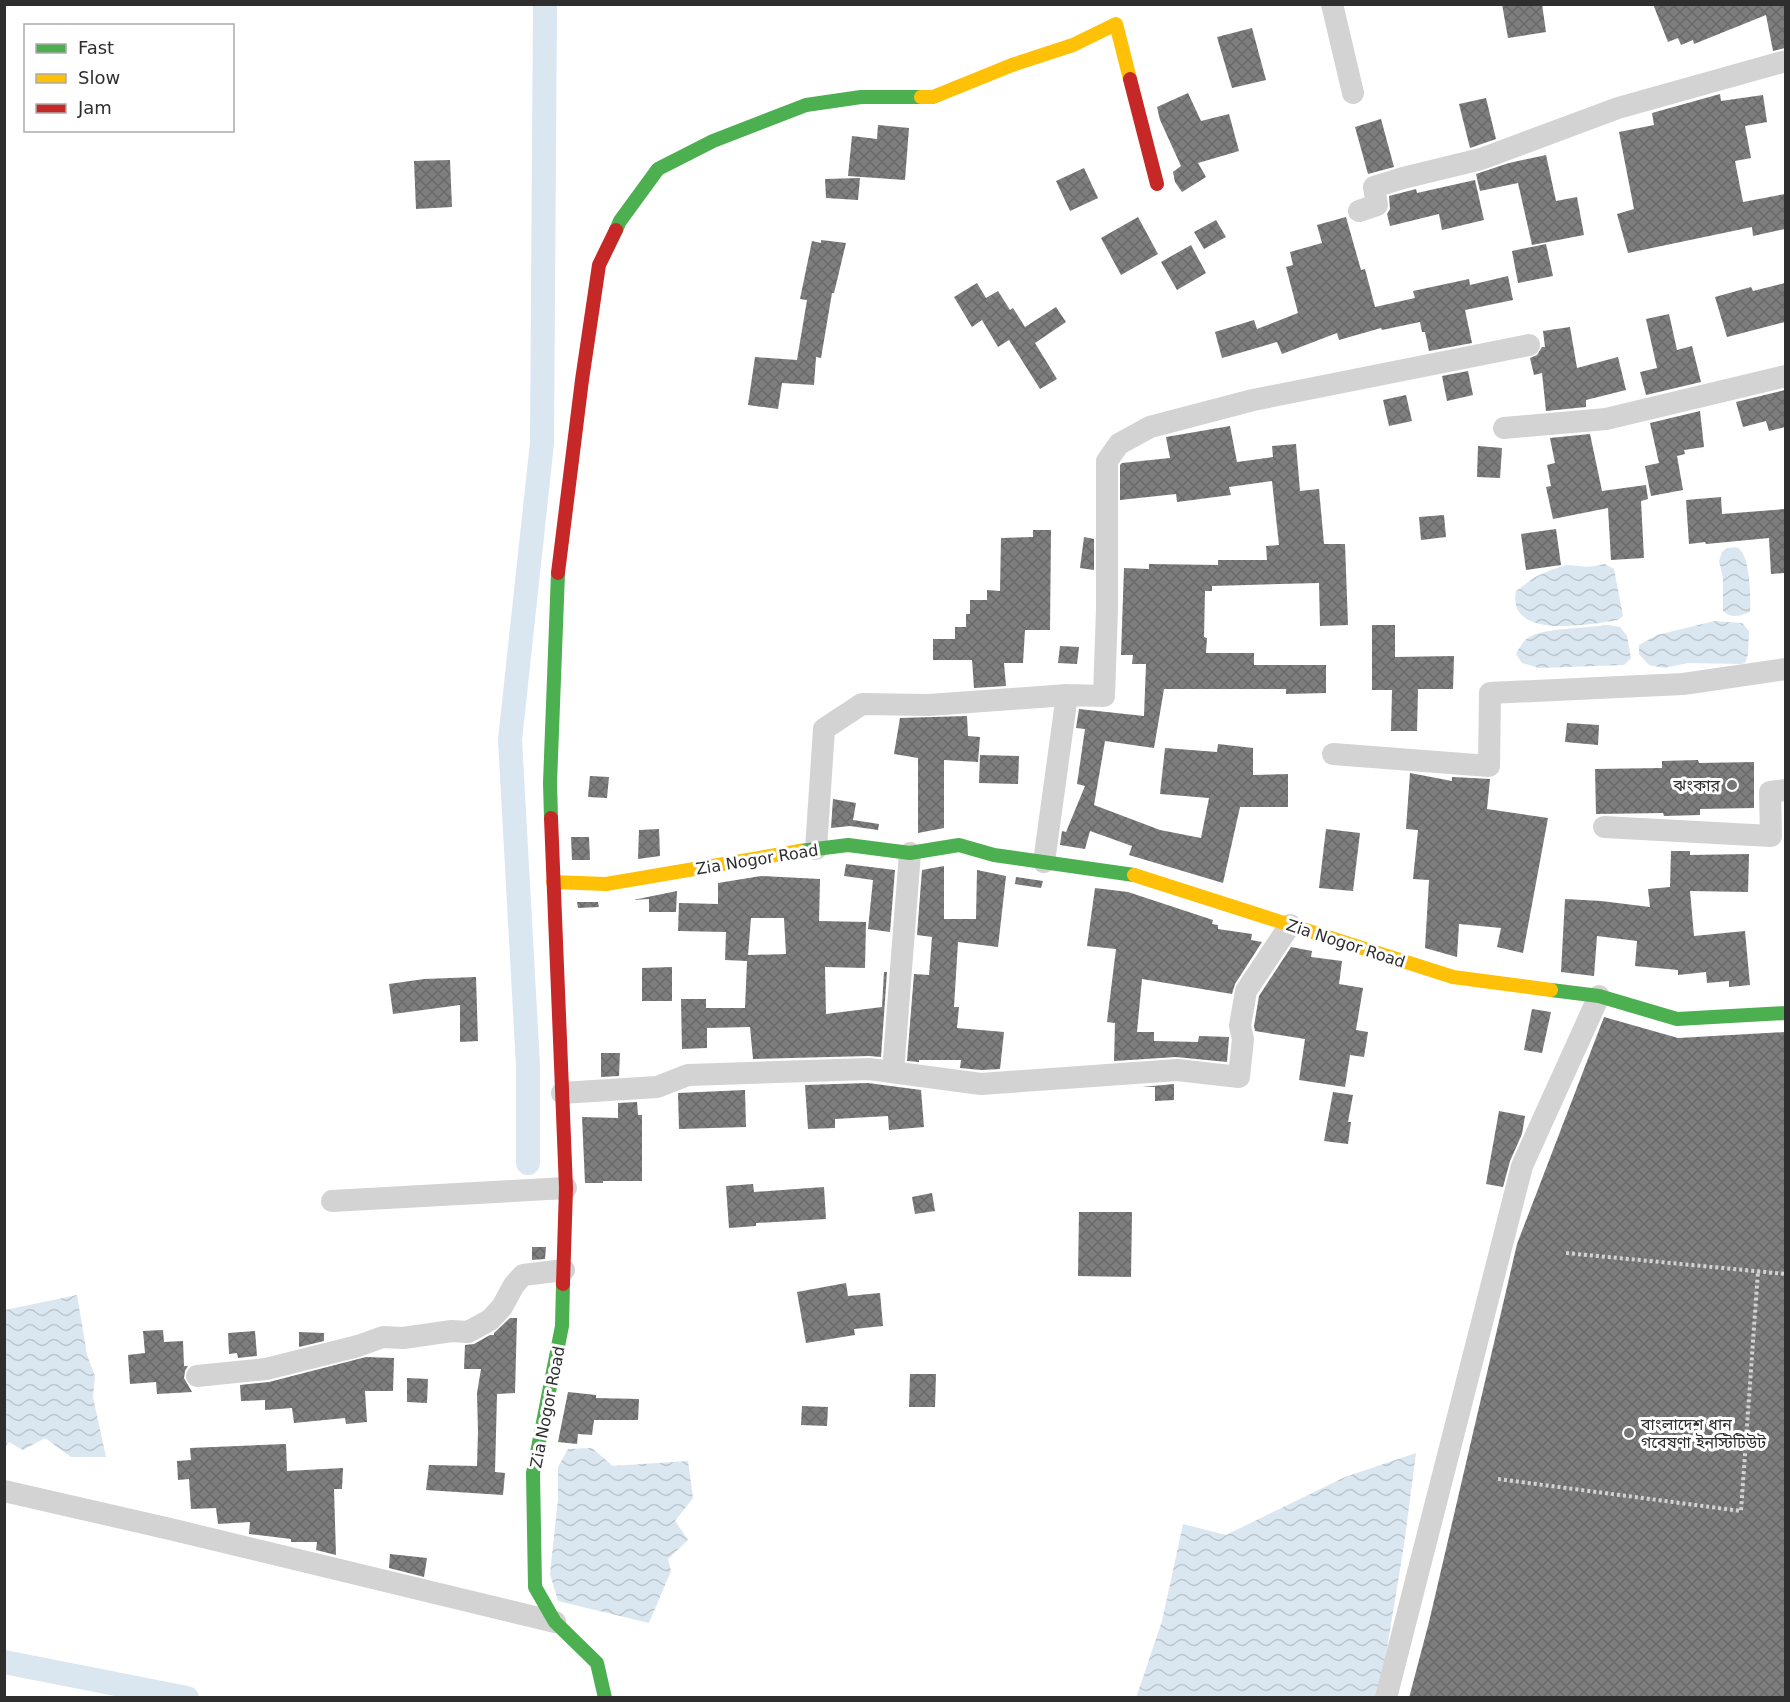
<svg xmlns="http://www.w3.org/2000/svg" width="1790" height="1702" font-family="'DejaVu Sans','Noto Sans Bengali',sans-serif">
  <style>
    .water { fill: url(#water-waves) }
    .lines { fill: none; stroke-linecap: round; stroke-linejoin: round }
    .canal { stroke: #dae6f0; stroke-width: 24 }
    .building { fill: url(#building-cross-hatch); fill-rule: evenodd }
    .path { stroke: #d3d3d3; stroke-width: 4; stroke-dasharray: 3 3; stroke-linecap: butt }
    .street { stroke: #d3d3d3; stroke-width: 22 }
    .fast { stroke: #4caf50; stroke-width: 14 }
    .slow { stroke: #ffc107; stroke-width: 14 }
    .jam { stroke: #c62828; stroke-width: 14 }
    .poi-dot { fill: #777; stroke: #fff; stroke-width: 2 }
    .labels { text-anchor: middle; stroke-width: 6; stroke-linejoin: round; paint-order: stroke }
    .poi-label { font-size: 16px; fill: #2e2e2e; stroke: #fff; text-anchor: end }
    .street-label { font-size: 16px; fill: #2e2e2e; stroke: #fff }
  </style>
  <defs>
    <pattern id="water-waves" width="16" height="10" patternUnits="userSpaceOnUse" patternTransform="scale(1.5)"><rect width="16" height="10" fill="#dae6f0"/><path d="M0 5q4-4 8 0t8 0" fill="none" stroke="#bbc6ce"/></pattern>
    <pattern id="building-cross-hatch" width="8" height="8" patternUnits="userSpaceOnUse" patternTransform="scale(1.5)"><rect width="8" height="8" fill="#7e7e7e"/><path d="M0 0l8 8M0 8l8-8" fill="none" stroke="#686868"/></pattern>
  </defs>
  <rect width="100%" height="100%" fill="#fff"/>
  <!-- water -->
  <path class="water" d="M 1728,548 C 1734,547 1738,546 1741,551 C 1750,561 1751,599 1750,612 C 1739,616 1732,619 1723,611 L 1723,578 L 1719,561 L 1722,552 Z
    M 1605,564 L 1614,569 L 1623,616 L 1618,620 C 1592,624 1506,641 1516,591 L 1535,577 L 1551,570 L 1567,565 L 1588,567 Z
    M 1715,621 L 1742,623 L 1749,631 L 1748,654 L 1745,663 L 1742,664 L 1688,663 L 1664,668 L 1649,665 L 1639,654 L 1639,645 L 1657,635 Z
    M 1608,625 L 1620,627 L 1627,636 L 1631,658 L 1624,665 L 1539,668 L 1522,663 L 1516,654 C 1520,647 1524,639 1531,636 C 1548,628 1588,628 1608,625 Z
    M 77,1295 L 87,1355 L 95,1376 L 93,1397 L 106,1457 L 71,1457 L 45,1438 L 23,1450 L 9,1442 L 5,1447 L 5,1310 Z
    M 592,1448 L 613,1466 L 688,1461 L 693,1498 L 675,1521 L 688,1540 L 668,1559 L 671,1571 L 649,1623 L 558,1601 L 550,1574 L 558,1499 L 558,1467 L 568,1449 Z
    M 1416,1453 L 1404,1545 L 1379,1697 L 1136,1698 L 1162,1621 L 1183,1524 L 1226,1535 L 1345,1477 Z"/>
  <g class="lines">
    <!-- canal -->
    <path class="canal" d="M 528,1163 L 528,1066 L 510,740 L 542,443 L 545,4
      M 4,1662 L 187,1698"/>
  </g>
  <!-- building -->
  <path class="building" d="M 1502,4 L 1542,4 L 1546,32 L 1508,38 Z
    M 1653,4 L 1785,4 L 1785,48 L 1773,51 L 1766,15 L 1694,44 L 1693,40 L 1681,45 L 1678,38 L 1668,42 Z
    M 1252,28 L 1266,80 L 1232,88 L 1217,37 Z
    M 1188,93 L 1201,121 L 1229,114 L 1239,151 L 1198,163 L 1206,177 L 1182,192 L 1175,182 L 1173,172 L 1181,166 L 1160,120 L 1157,107 Z
    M 1720,94 L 1721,101 L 1763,95 L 1767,122 L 1745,126 L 1751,158 L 1735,161 L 1743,202 L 1785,194 L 1785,229 L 1753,236 L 1752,227 L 1628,253 L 1617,214 L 1634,209 L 1619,132 L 1654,125 L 1652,113 Z
    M 1486,98 L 1496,139 L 1470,148 L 1459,104 Z
    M 1381,119 L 1394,167 L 1368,174 L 1355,127 Z
    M 878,125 L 909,128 L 905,180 L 848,176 L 852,136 L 877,139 Z
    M 1546,155 L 1556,201 L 1577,197 L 1584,235 L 1532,245 L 1518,183 L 1480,191 L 1476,174 L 1509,163 Z
    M 450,160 L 452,207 L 416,209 L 414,161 Z
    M 1084,168 L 1098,198 L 1070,211 L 1056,181 Z
    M 860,178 L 858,200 L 826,198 L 825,179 Z
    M 1475,180 L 1484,220 L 1442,230 L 1439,214 L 1390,226 L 1387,214 L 1390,209 L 1389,196 L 1416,189 L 1417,193 Z
    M 1138,217 L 1158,254 L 1121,275 L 1101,238 Z
    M 1346,217 L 1361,270 L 1365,269 L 1375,307 L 1415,298 L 1413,291 L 1469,279 L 1470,285 L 1508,276 L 1513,300 L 1465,310 L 1472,343 L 1429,351 L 1425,332 L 1422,332 L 1420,322 L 1382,330 L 1381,328 L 1339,340 L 1337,333 L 1282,354 L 1277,342 L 1222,358 L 1215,332 L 1254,320 L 1257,329 L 1298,313 L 1286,267 L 1293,265 L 1290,252 L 1322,243 L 1317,225 Z
    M 1216,220 L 1226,237 L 1204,249 L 1194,232 Z
    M 821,240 L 846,243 L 834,293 L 832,293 L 821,358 L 816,357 L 814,385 L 782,383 L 778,409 L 748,405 L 755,357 L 797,360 L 807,300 L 800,299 L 812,241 L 821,243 Z
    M 1546,244 L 1553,276 L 1518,283 L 1512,251 Z
    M 1191,245 L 1206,273 L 1177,290 L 1161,262 Z
    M 977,283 L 986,298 L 998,291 L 1010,310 L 1013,308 L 1025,327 L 1056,307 L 1066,322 L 1035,343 L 1057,379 L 1040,389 L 1009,340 L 998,347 L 982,320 L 972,327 L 954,297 Z
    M 1785,283 L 1785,322 L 1727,337 L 1715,297 L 1751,287 L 1753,291 Z
    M 1669,314 L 1677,350 L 1692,346 L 1701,382 L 1646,395 L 1640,372 L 1657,368 L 1646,319 Z
    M 1570,327 L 1577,368 L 1618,357 L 1626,390 L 1586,400 L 1586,407 L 1546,411 L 1542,373 L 1534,375 L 1530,358 L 1537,355 L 1542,347 L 1545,347 L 1543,331 Z
    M 1468,371 L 1473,395 L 1447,401 L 1442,376 Z
    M 1785,390 L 1785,427 L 1769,431 L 1766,421 L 1743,427 L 1736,402 Z
    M 1406,395 L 1412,421 L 1389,426 L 1383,400 Z
    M 1700,411 L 1704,447 L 1684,450 L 1685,454 L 1677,456 L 1683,490 L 1651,496 L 1645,466 L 1659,463 L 1650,423 Z
    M 1230,426 L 1237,462 L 1273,457 L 1272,446 L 1296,444 L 1300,491 L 1319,489 L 1324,544 L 1345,544 L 1348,625 L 1320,626 L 1319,583 L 1212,586 L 1212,591 L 1205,591 L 1204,637 L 1207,638 L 1206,653 L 1254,653 L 1254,665 L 1326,665 L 1326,693 L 1286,694 L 1286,689 L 1164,689 L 1154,748 L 1105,741 L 1094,805 L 1160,830 L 1201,838 L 1209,798 L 1160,794 L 1165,748 L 1217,752 L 1218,744 L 1253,748 L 1253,775 L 1288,774 L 1288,807 L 1240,807 L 1223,883 L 1129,855 L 1132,846 L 1090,831 L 1085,849 L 1060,845 L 1062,831 L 1066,832 L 1085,786 L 1077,784 L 1085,729 L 1076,728 L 1079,709 L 1144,716 L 1146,664 L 1132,664 L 1133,655 L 1121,655 L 1124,568 L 1149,569 L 1149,564 L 1218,565 L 1218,560 L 1267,560 L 1266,546 L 1279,545 L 1272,481 L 1229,487 L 1231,495 L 1177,502 L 1176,494 L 1120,500 L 1120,465 L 1122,463 L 1170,458 L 1166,437 Z
    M 1590,434 L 1602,491 L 1646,485 L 1648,499 L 1641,501 L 1644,558 L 1611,560 L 1608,508 L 1553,519 L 1546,487 L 1551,486 L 1547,465 L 1555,463 L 1550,438 Z
    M 1478,446 L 1502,448 L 1500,478 L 1477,477 Z
    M 1721,497 L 1722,514 L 1785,509 L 1785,573 L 1771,574 L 1769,538 L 1706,544 L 1705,542 L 1689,544 L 1686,500 Z
    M 1444,515 L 1446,537 L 1421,540 L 1419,517 Z
    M 1556,529 L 1561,565 L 1526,570 L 1521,534 Z
    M 1033,530 L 1051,530 L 1050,630 L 1025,630 L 1023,663 L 1004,663 L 1006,686 L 974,688 L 972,660 L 933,660 L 933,639 L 955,639 L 955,627 L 966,627 L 966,614 L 970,614 L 970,600 L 987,600 L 987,590 L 1000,591 L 1001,538 L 1033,537 Z
    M 1084,537 L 1094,539 L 1094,570 L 1080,568 Z
    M 1372,625 L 1395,625 L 1395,657 L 1454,656 L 1453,689 L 1418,689 L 1417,731 L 1391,731 L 1392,690 L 1372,690 Z
    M 1060,646 L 1079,647 L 1077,664 L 1058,663 Z
    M 967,716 L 968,736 L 980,737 L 978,762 L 944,760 L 944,828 L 918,833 L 918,758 L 894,754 L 900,718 Z
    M 1567,723 L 1599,725 L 1598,745 L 1565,742 Z
    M 980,755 L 1019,756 L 1018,784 L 979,783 Z
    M 1698,760 L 1699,763 L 1754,762 L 1754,808 L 1700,809 L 1700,815 L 1664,816 L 1663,813 L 1596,814 L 1595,769 L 1662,768 L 1662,761 Z
    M 1410,773 L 1452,781 L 1452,777 L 1490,779 L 1487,809 L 1548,818 L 1523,953 L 1497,947 L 1501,928 L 1459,924 L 1457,957 L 1425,948 L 1429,880 L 1413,879 L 1418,830 L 1406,829 Z
    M 590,776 L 609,777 L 607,798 L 588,797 Z
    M 833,799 L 856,803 L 853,820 L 879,824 L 878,830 L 850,826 L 831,828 Z
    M 659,829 L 660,856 L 638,859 L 639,830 Z
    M 1326,829 L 1360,833 L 1353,891 L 1319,888 Z
    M 571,837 L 589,837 L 590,860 L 572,860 Z
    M 1671,851 L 1690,851 L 1690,855 L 1749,854 L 1748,892 L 1690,891 L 1694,936 L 1745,931 L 1750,985 L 1729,987 L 1729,981 L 1707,983 L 1706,972 L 1678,975 L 1678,970 L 1635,966 L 1637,941 L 1597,936 L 1594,976 L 1561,972 L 1565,899 L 1601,901 L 1650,907 L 1648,889 L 1670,887 Z
    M 846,864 L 895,870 L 890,932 L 868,929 L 873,880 L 844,876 Z
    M 944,866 L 944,919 L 976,919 L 977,870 L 1006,876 L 998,947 L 958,942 L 954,1007 L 959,1007 L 957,1028 L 1004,1032 L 1000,1069 L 981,1070 L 960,1068 L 961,1060 L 919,1060 L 919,1062 L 907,1061 L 914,974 L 929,975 L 932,937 L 917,935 L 922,870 Z
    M 761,876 L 820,879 L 819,921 L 866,922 L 865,968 L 825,967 L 826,1014 L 882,1007 L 884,972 L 887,972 L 881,1057 L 869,1056 L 753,1059 L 750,1027 L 707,1028 L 707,1048 L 682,1049 L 681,999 L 706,999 L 706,1008 L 745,1008 L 747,961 L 725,960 L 726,932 L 678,931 L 679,903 L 718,904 L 718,883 ZM 751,918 L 784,918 L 786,954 L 748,955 Z
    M 1016,877 L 1043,881 L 1041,888 L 1015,884 Z
    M 1095,888 L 1128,892 L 1213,920 L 1212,924 L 1218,925 L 1218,929 L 1252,934 L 1251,940 L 1262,942 L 1235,984 L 1232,994 L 1142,979 L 1137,1032 L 1154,1032 L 1154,1041 L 1198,1042 L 1199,1036 L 1229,1037 L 1227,1062 L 1176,1057 L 1114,1061 L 1115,1023 L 1107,1022 L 1116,949 L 1087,946 Z
    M 677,891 L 676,912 L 649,912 L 649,899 L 633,900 Z
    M 577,902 L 598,902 L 599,907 L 578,908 Z
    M 1291,947 L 1312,951 L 1311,957 L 1342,961 L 1339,984 L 1363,988 L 1356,1030 L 1368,1032 L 1364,1057 L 1350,1055 L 1345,1087 L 1299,1080 L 1305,1039 L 1255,1031 L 1254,1026 L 1259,996 Z
    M 672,967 L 672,1001 L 642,1001 L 642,968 Z
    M 476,977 L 478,1041 L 460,1042 L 460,1005 L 393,1014 L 389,984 L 424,979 Z
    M 1532,1009 L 1551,1012 L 1542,1053 L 1524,1050 Z
    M 1604,1017 L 1678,1038 L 1785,1032 L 1785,1698 L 1409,1698 L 1429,1622 L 1517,1244 Z
    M 601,1053 L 620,1053 L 619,1076 L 601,1077 Z
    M 868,1083 L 921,1090 L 924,1127 L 889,1130 L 888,1116 L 835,1119 L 835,1128 L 808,1129 L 805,1085 Z
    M 1174,1084 L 1174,1100 L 1155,1101 L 1155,1087 L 1142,1087 Z
    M 745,1090 L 746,1127 L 679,1129 L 678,1093 Z
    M 1333,1092 L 1353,1095 L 1348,1122 L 1351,1122 L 1348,1144 L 1324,1141 Z
    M 637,1102 L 638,1115 L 642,1115 L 642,1181 L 603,1181 L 603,1183 L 585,1183 L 582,1117 L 618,1118 L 618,1103 Z
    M 1499,1111 L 1525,1116 L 1522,1134 L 1510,1161 L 1503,1187 L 1486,1184 Z
    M 753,1184 L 754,1192 L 824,1187 L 826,1219 L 756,1223 L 756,1226 L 729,1228 L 726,1186 Z
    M 932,1193 L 935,1211 L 915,1214 L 912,1197 Z
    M 1079,1212 L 1132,1212 L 1131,1277 L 1078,1276 Z
    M 532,1247 L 546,1247 L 545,1259 L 532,1260 Z
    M 846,1283 L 848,1296 L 880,1293 L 883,1326 L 854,1329 L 855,1335 L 806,1343 L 797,1292 Z
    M 510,1318 L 517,1318 L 515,1393 L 497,1394 L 495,1472 L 505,1473 L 503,1495 L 426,1490 L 429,1465 L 477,1466 L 478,1432 L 477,1393 L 481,1369 L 464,1369 L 465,1345 L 474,1344 L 490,1335 L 494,1335 L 494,1333 Z
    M 163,1330 L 164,1342 L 183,1341 L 184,1366 L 188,1366 L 185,1371 L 184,1378 L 192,1392 L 157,1394 L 156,1382 L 130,1384 L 128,1355 L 145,1353 L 143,1331 Z
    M 255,1331 L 257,1356 L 238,1358 L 237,1353 L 229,1354 L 228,1333 Z
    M 299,1332 L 324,1333 L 324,1341 L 299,1347 Z
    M 366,1357 L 394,1358 L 393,1391 L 365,1391 L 367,1422 L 346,1424 L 345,1418 L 294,1423 L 292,1408 L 265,1410 L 265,1400 L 241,1401 L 240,1385 L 269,1382 Z
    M 910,1374 L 936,1374 L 935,1407 L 909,1407 Z
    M 407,1378 L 428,1379 L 427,1403 L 407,1402 Z
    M 568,1392 L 596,1395 L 596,1398 L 639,1399 L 638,1420 L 594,1420 L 592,1435 L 578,1434 L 577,1444 L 558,1442 Z
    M 802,1406 L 828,1407 L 827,1426 L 801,1425 Z
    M 286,1444 L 287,1471 L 343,1468 L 342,1489 L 334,1489 L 336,1555 L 316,1550 L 317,1542 L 291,1542 L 291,1539 L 249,1534 L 250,1522 L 218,1524 L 216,1508 L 191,1509 L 189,1479 L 178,1480 L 177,1461 L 191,1460 L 190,1448 Z
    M 390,1554 L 427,1558 L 424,1577 L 389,1568 Z"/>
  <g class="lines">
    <!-- path -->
    <path class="path" d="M 1566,1253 L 1786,1274
      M 1498,1479 L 1741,1511 L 1758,1271"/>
    <!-- street -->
    <path class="street" d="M 1332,4 L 1353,93
      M 1359,211 L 1377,205 L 1374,187 L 1403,178 L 1481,159 L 1618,108 L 1786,61
      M 1504,428 L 1606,419 L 1786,376
      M 1333,754 L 1489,766 L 1490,693 L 1683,684 L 1786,669
      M 1604,827 L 1771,836 L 1770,792 L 1786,790
      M 816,849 L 824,729 L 862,704 L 929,705 L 1067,695 L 1104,696 L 1107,609 L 1107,461 L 1119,444 L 1150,427 L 1253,400 L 1529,345
      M 1044,862 L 1067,695
      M 893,1072 L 910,853
      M 562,1093 L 657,1087 L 688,1075 L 869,1069 L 981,1084 L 1177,1070 L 1239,1077 L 1243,1039 L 1240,1026 L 1246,991 L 1290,925
      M 332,1201 L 566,1188
      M 197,1376 L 266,1369 L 358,1346 L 383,1337 L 403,1338 L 452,1331 L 468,1332 L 490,1320 L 502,1307 L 514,1285 L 523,1275 L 564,1270
      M 4,1491 L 170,1529 L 555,1622
      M 1386,1698 L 1522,1166 L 1599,996"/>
    <!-- fast -->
    <path class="fast" d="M 616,230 L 620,221 L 658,169 L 713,141 L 806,105 L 861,97 L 921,97
      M 551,818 L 550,783 L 558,573
      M 800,851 L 848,845 L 910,853 L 959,845 L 994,855 L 1134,875
      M 1551,990 L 1599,996 L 1677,1019 L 1786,1013
      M 563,1284 L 562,1326 L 533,1473 L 535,1587 L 555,1622 L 597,1663 L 605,1698"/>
    <!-- slow -->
    <path class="slow" d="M 921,97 L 933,97 L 1012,65 L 1073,45 L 1116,24 L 1130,79
      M 1134,875 L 1453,977 L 1551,990
      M 553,882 L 606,884 L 800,851"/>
    <!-- jam -->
    <path class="jam" d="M 1130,79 L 1157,184
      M 558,573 L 582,380 L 599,265 L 616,230
      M 551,818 L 566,1188 L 563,1284"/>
  </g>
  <!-- markers -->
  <g class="poi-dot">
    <circle cx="1732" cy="785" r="6"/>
    <circle cx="1629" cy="1433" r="6"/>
  </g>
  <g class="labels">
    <!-- poi labels -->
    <g class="poi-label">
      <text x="1720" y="791">ঝংকার</text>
      <text x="1641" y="1430" text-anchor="start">বাংলাদেশ ধান<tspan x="1641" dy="18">গবেষণা ইনস্টিটিউট</tspan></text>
    </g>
    <!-- street labels -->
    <g class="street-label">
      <text transform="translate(757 859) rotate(-9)" y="6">Zia Nogor Road</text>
      <text transform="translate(1346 943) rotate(18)" y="6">Zia Nogor Road</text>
      <text transform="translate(547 1407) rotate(-79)" y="6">Zia Nogor Road</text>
    </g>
  </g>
  <!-- border -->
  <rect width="1790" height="1702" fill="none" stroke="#2e2e2e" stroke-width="12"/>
  <!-- legend -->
  <rect x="24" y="24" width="210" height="108" fill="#ffffff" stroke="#ababab" stroke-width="1.5"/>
  <rect x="36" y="44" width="30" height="9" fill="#4caf50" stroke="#ababab" stroke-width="1.5"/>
  <text x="78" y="54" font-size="18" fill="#2e2e2e">Fast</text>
  <rect x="36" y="74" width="30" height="9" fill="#ffc107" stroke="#ababab" stroke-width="1.5"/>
  <text x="78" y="84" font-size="18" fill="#2e2e2e">Slow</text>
  <rect x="36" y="104" width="30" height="9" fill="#c62828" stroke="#ababab" stroke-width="1.5"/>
  <text x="78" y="114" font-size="18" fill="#2e2e2e">Jam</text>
</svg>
